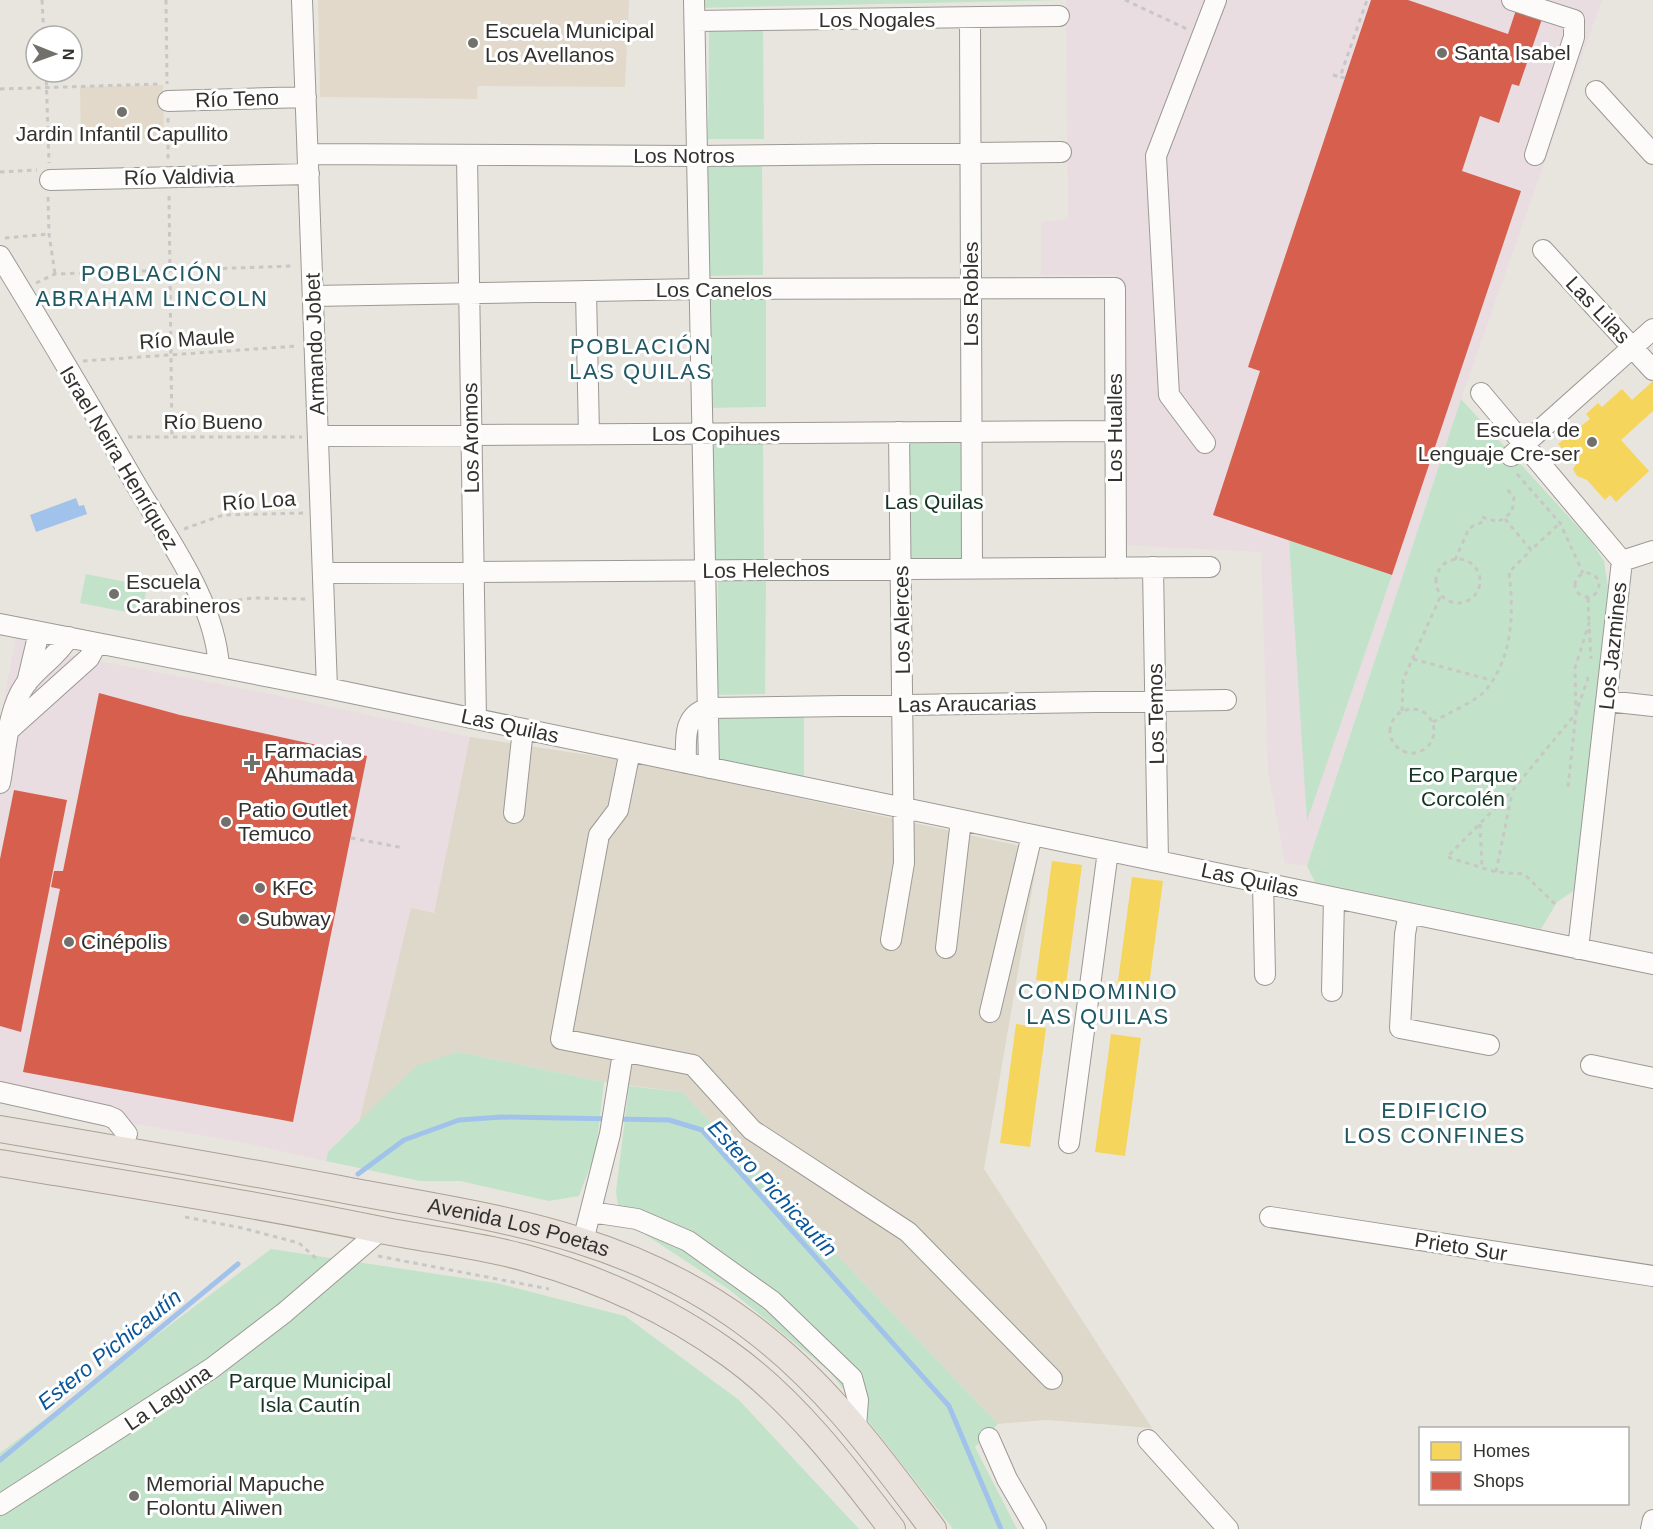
<svg xmlns="http://www.w3.org/2000/svg" width="1653" height="1529" font-family="Arial,sans-serif">
  <style>
    .commercial { fill: #e9dde2 }
    .built { fill: #ddd8ca }
    .education { fill: #e2d9cb }
    .green { fill: #c2e3ca }
    .water { fill: #a1c3eb }
    .homes { fill: #f6d55c }
    .shops { fill: #d6604d }
    .lines { fill: none; stroke-linecap: round; stroke-linejoin: round }
    .stream { stroke: #a1c3eb; stroke-width: 5 }
    .minor-casing { stroke: #9c9994; stroke-width: 22 }
    .major-casing { stroke: #aca093; stroke-width: 28 }
    .path { stroke: #c8c7c5; stroke-width: 3; stroke-dasharray: 4.5 4.5; stroke-linecap: butt }
    .minor { stroke: #fcfbfa; stroke-width: 20 }
    .major { stroke: #e9e2dc; stroke-width: 26 }
    .poi-dot { fill: #72706b; stroke: #fff; stroke-width: 2 }
    .labels { text-anchor: middle; stroke-width: 6; stroke-linejoin: round; paint-order: stroke }
    .street-label { font-size: 21px; fill: #33312d; stroke: #fff }
    .poi-label { font-size: 21px; fill: #33312d; stroke: #fff; text-anchor: start }
    .park-label { font-size: 21px; fill: #133421; stroke: #fff }
    .neighbourhood-label { font-size: 22px; letter-spacing: 1.5px; fill: #1f5762; stroke: #fff }
    .water-label { font-size: 22px; font-style: italic; fill: #0a559a; stroke: #fff }
  </style>
  <rect width="100%" height="100%" fill="#e8e5de"/>
  <!-- commercial -->
  <path class="commercial" d="M 1066,0 L 1602,0 L 1461,399 L 1307,866 L 1285,863 L 1268,771 L 1261,552 L 1120,545 L 1116,275 L 1041,275 L 1041,222 L 1068,219 Z
    M 16,637 L 34,641 L 36,649 L 276,695 L 470,737 L 434,913 L 411,908 L 359,1122 L 328,1152 L 326,1161 L 236,1141 L 0,1101 L 0,721 Z"/>
  <!-- built -->
  <path class="built" d="M 470,737 L 628,761 L 1039,850 L 984,1169 L 1152,1428 L 1046,1420 L 998,1424 L 682,1092 L 604,1082 L 458,1052 L 359,1122 L 411,908 L 434,913 Z"/>
  <!-- education -->
  <path class="education" d="M 318,0 L 629,0 L 625,87 L 478,86 L 477,99 L 320,97 Z
    M 163,85 L 164,138 L 81,141 L 80,87 Z"/>
  <!-- green -->
  <path class="green" d="M 700,0 L 1062,0 L 699,8 Z
    M 763,29 L 764,139 L 708,139 L 709,31 Z
    M 762,162 L 763,275 L 706,276 L 707,163 Z
    M 706,294 L 766,294 L 766,407 L 708,408 Z
    M 1461,399 L 1590,540 L 1604,561 L 1608,587 L 1575,890 L 1557,902 L 1541,929 L 1315,882 L 1307,866 Z
    M 905,439 L 963,439 L 963,564 L 906,564 Z
    M 763,443 L 764,561 L 715,561 L 712,445 Z
    M 1289,540 L 1392,575 L 1307,821 Z
    M 86,574 L 147,586 L 142,615 L 80,603 Z
    M 718,580 L 766,581 L 765,694 L 718,695 Z
    M 804,712 L 804,781 L 716,763 L 715,713 Z
    M 458,1052 L 604,1082 L 596,1151 L 579,1196 L 549,1201 L 460,1181 L 420,1181 L 326,1161 L 328,1152 L 416,1066 Z
    M 629,1086 L 682,1092 L 998,1424 L 975,1447 L 1017,1529 L 953,1529 L 829,1371 L 727,1288 L 620,1218 L 616,1192 Z
    M 271,1249 L 496,1283 L 625,1316 L 739,1400 L 859,1529 L 0,1529 L 0,1453 Z"/>
  <!-- water -->
  <path class="water" d="M 76,498 L 79,506 L 84,505 L 87,514 L 36,532 L 30,515 Z"/>
  <!-- homes -->
  <path class="homes" d="M 1653,381 L 1653,411 L 1621,440 L 1649,471 L 1616,502 L 1610,495 L 1605,500 L 1587,480 L 1577,476 L 1573,469 L 1576,464 L 1558,444 L 1590,419 L 1586,414 L 1598,403 L 1602,407 L 1622,389 L 1632,400 Z
    M 1052,861 L 1082,865 L 1066,984 L 1036,980 Z
    M 1132,877 L 1163,881 L 1147,1000 L 1116,996 Z
    M 1016,1024 L 1046,1028 L 1030,1147 L 1000,1143 Z
    M 1111,1034 L 1141,1038 L 1125,1156 L 1095,1152 Z"/>
  <!-- shops -->
  <path class="shops" d="M 1371,0 L 1408,0 L 1508,34 L 1516,10 L 1542,19 L 1519,86 L 1512,84 L 1499,123 L 1480,116 L 1462,171 L 1521,191 L 1392,575 L 1213,515 L 1260,371 L 1248,367 Z
    M 99,693 L 180,715 L 367,756 L 293,1122 L 23,1072 L 60,889 L 51,887 L 54,871 L 63,871 Z
    M 14,790 L 67,800 L 21,1032 L 0,1026 L 0,859 Z"/>
  <g class="lines">
    <!-- stream -->
    <path class="stream" d="M 358,1174 L 404,1140 L 459,1120 L 502,1117 L 669,1120 L 702,1130 L 949,1406 L 1001,1529
      M 0,1460 L 238,1264"/>
    <!-- minor casing -->
    <g class="minor-casing">
      <path id="minor" d="M 302,0 L 327,688
        M 694,0 L 709,768
        M 1512,0 L 1574,20 L 1574,37 L 1535,155
        M 970,19 L 972,568
        M 695,21 L 1059,16
        M 1596,91 L 1653,154
        M 168,101 L 306,97
        M 308,154 L 697,156 L 1061,152
        M 467,156 L 476,719
        M 50,180 L 309,174
        M 1543,250 L 1653,370
        M 0,256 C 46,331 91,407 135,483 C 167,538 215,601 219,667
        M 586,291 L 589,435
        M 313,296 L 700,289 L 1115,288 L 1116,568
        M 1481,393 L 1622,561 L 1578,949
        M 318,436 L 1114,431
        M 1205,443 L 1169,395 L 1156,156 L 1216,0
        M 1511,456 L 1653,329
        M 1622,561 L 1653,551
        M 1153,567 L 1158,861
        M 323,573 L 1210,567
        M 0,624 L 327,688 L 1653,964
        M 27,683 L 39,632
        M 1607,701 L 1653,706
        M 10,729 L 89,658 L 97,643
        M 630,751 L 618,810 L 599,835 L 561,1039 L 693,1065 L 752,1130 L 908,1232 L 1052,1379
        M 686,763 C 686,740 682,716 708,708 L 1226,700
        M 0,783 C 6,752 7,711 25,685 C 38,667 56,658 69,637
        M 514,813 L 523,729
        M 1263,883 L 1265,975
        M 1409,913 L 1405,934 L 1400,1028 L 1489,1045
        M 891,940 L 904,863 L 899,432
        M 946,948 L 961,820
        M 1332,991 L 1334,898
        M 990,1012 L 1032,835
        M 1591,1065 L 1653,1078
        M 0,1092 L 108,1116 L 115,1119 L 127,1134
        M 1069,1143 L 1108,851
        M 591,1212 L 637,1219 L 688,1241 L 772,1301 L 852,1378 L 858,1400 L 856,1427
        M 1270,1217 L 1653,1276
        M 583,1241 L 610,1134 L 623,1053
        M 989,1438 L 1007,1479 L 1036,1529
        M 1148,1440 L 1228,1529
        M 0,1505 L 212,1368 L 284,1313 L 381,1230
        M 1651,1529 L 1653,1520"/>
    </g>
    <!-- major casing -->
    <g class="major-casing">
      <g id="major">
        <path id="s1" d="M 0,1129 C 117,1149 234,1169 350,1191 C 495,1218 626,1234 748,1325 C 825,1382 876,1453 933,1529"/>
        <path d="M 0,1163 C 127,1184 255,1204 381,1230 C 430,1240 482,1245 529,1259 C 600,1279 668,1310 728,1353 C 793,1399 844,1466 892,1529"/>
      </g>
    </g>
    <!-- path -->
    <path class="path" d="M 42,0 L 44,36
      M 166,0 L 167,84
      M 1125,0 L 1187,29
      M 46,72 L 49,163
      M 1333,75 L 1340,77
      M 1345,78 L 1340,77 L 1367,0
      M 0,89 L 159,84
      M 168,118 L 168,159
      M 0,172 L 37,170
      M 169,196 L 172,437
      M 48,197 L 49,234 L 55,274
      M 5,238 L 49,234
      M 36,283 L 55,274 L 294,266
      M 83,361 L 298,346
      M 128,437 L 302,437
      M 1517,474 L 1560,523 L 1583,573
      M 1482,517 L 1498,522 L 1512,512 L 1514,498 L 1505,486
      M 1505,519 L 1531,550 L 1560,523
      M 184,529 L 223,515 L 304,513
      M1436 581a22 22 0 1 1 44 0a22 22 0 1 1-44 0Z
      M 1455,560 L 1469,528 L 1487,520
      M1575 585a12 12 0 1 1 24 0a12 12 0 1 1-24 0Z
      M 1588,598 L 1589,623
      M 220,602 L 254,598 L 306,599
      M 1413,659 L 1491,680
      M1390 731a22 22 0 1 1 44 0a22 22 0 1 1-44 0Z
      M 1402,711 L 1403,680 L 1441,595
      M 1433,722 C 1446,714 1475,702 1485,691 C 1513,658 1514,613 1509,572 L 1531,550
      M 1568,787 L 1576,713 L 1589,675
      M 1480,824 L 1482,866
      M 351,838 L 404,848
      M 1496,872 L 1512,793
      M 1555,904 L 1524,874 L 1496,872 L 1447,857 L 1512,791 L 1576,713 L 1575,668 L 1589,623 L 1591,659
      M 185,1217 L 242,1228 L 299,1243 L 318,1260
      M 378,1256 L 549,1289"/>
    <!-- minor -->
    <use href="#minor" class="minor"/>
    <!-- major -->
    <use href="#major" class="major"/>
  </g>
  <!-- markers -->
  <g class="poi-dot">
    <circle cx="473" cy="43" r="6"/>
    <circle cx="1442" cy="53" r="6"/>
    <circle cx="122" cy="112" r="6"/>
    <circle cx="1592" cy="442" r="6"/>
    <circle cx="114" cy="594" r="6"/>
    <path d="M249 754h6v6h6v6h-6v6h-6v-6h-6v-6h6z"/>
    <circle cx="226" cy="822" r="6"/>
    <circle cx="260" cy="888" r="6"/>
    <circle cx="244" cy="919" r="6"/>
    <circle cx="69" cy="942" r="6"/>
    <circle cx="134" cy="1496" r="6"/>
  </g>
  <g class="labels">
    <!-- street labels -->
    <g class="street-label">
      <text x="877" y="27">Los Nogales</text>
      <text transform="translate(237 99) rotate(-2)" y="7">Río Teno</text>
      <text x="684" y="163">Los Notros</text>
      <text transform="translate(179 177) rotate(-1)" y="7">Río Valdivia</text>
      <text x="714" y="297">Los Canelos</text>
      <text transform="translate(971 294) rotate(-90)" y="7">Los Robles</text>
      <text transform="translate(1598 310) rotate(47)" y="7">Las Lilas</text>
      <text transform="translate(187 339) rotate(-4)" y="7">Río Maule</text>
      <text transform="translate(315 344) rotate(-92)" y="7">Armando Jobet</text>
      <text x="213" y="429">Río Bueno</text>
      <text transform="translate(1115 428) rotate(-90)" y="7">Los Hualles</text>
      <text x="716" y="441">Los Copihues</text>
      <text transform="translate(471 438) rotate(-91)" y="7">Los Aromos</text>
      <text transform="translate(119 458) rotate(59)" y="7">Israel Neira Henríquez</text>
      <text transform="translate(259 501) rotate(-4)" y="7">Río Loa</text>
      <text transform="translate(766 570) rotate(-1)" y="7">Los Helechos</text>
      <text transform="translate(902 620) rotate(-91)" y="7">Los Alerces</text>
      <text transform="translate(1613 646) rotate(-84)" y="7">Los Jazmines</text>
      <text transform="translate(967 704) rotate(-1)" y="7">Las Araucarias</text>
      <text transform="translate(1156 714) rotate(-91)" y="7">Los Temos</text>
      <text transform="translate(510 726) rotate(12)" y="7">Las Quilas</text>
      <text transform="translate(1250 880) rotate(12)" y="7">Las Quilas</text>
      <text dy="7" stroke="none"><textPath href="#s1" startOffset="528">Avenida Los Poetas</textPath></text>
      <text transform="translate(1461 1247) rotate(9)" y="7">Prieto Sur</text>
      <text transform="translate(168 1398) rotate(-34)" y="7">La Laguna</text>
    </g>
    <!-- poi labels -->
    <g class="poi-label">
      <text x="485" y="38">Escuela Municipal<tspan x="485" dy="24">Los Avellanos</tspan></text>
      <text x="1454" y="60">Santa Isabel</text>
      <text x="122" y="141" text-anchor="middle">Jardin Infantil Capullito</text>
      <text x="1580" y="437" text-anchor="end">Escuela de<tspan x="1580" dy="24">Lenguaje Cre-ser</tspan></text>
      <text x="126" y="589">Escuela<tspan x="126" dy="24">Carabineros</tspan></text>
      <text x="264" y="758">Farmacias<tspan x="264" dy="24">Ahumada</tspan></text>
      <text x="238" y="817">Patio Outlet<tspan x="238" dy="24">Temuco</tspan></text>
      <text x="272" y="895">KFC</text>
      <text x="256" y="926">Subway</text>
      <text x="81" y="949">Cinépolis</text>
      <text x="146" y="1491">Memorial Mapuche<tspan x="146" dy="24">Folontu Aliwen</tspan></text>
    </g>
    <!-- park labels -->
    <g class="park-label">
      <text x="934" y="509">Las Quilas</text>
      <text x="1463" y="782">Eco Parque<tspan x="1463" dy="24">Corcolén</tspan></text>
      <text x="310" y="1388">Parque Municipal<tspan x="310" dy="24">Isla Cautín</tspan></text>
    </g>
    <!-- neighbourhood labels -->
    <g class="neighbourhood-label">
      <text x="152" y="281">POBLACIÓN<tspan x="152" dy="25">ABRAHAM LINCOLN</tspan></text>
      <text x="641" y="354">POBLACIÓN<tspan x="641" dy="25">LAS QUILAS</tspan></text>
      <text x="1098" y="999">CONDOMINIO<tspan x="1098" dy="25">LAS QUILAS</tspan></text>
      <text x="1435" y="1118">EDIFICIO<tspan x="1435" dy="25">LOS CONFINES</tspan></text>
    </g>
    <!-- water labels -->
    <g class="water-label">
      <text transform="translate(773 1188) rotate(47)" y="8">Estero Pichicautín</text>
      <text transform="translate(109 1349) rotate(-39)" y="8">Estero Pichicautín</text>
    </g>
  </g>
  <!-- legend -->
  <rect x="1419" y="1427" width="210" height="78" fill="#ffffff" stroke="#adadab" stroke-width="1.5"/>
  <rect x="1431" y="1442" width="30" height="18" fill="#f6d55c" stroke="#adadab" stroke-width="1.5"/>
  <text x="1473" y="1457" font-size="18" fill="#33312d">Homes</text>
  <rect x="1431" y="1472" width="30" height="18" fill="#d6604d" stroke="#adadab" stroke-width="1.5"/>
  <text x="1473" y="1487" font-size="18" fill="#33312d">Shops</text>
  <!-- north arrow -->
  <g transform="translate(54 54) rotate(91)"><circle r="28" fill="#ffffff" stroke="#adadab" stroke-width="1.5"/>
  <path d="M0-4.5L10 22L0 15L-10 22Z" fill="#72706b"/>
  <text y="-9" font-size="16" font-weight="bold" text-anchor="middle" fill="#33312d">N</text>
  </g>
</svg>
